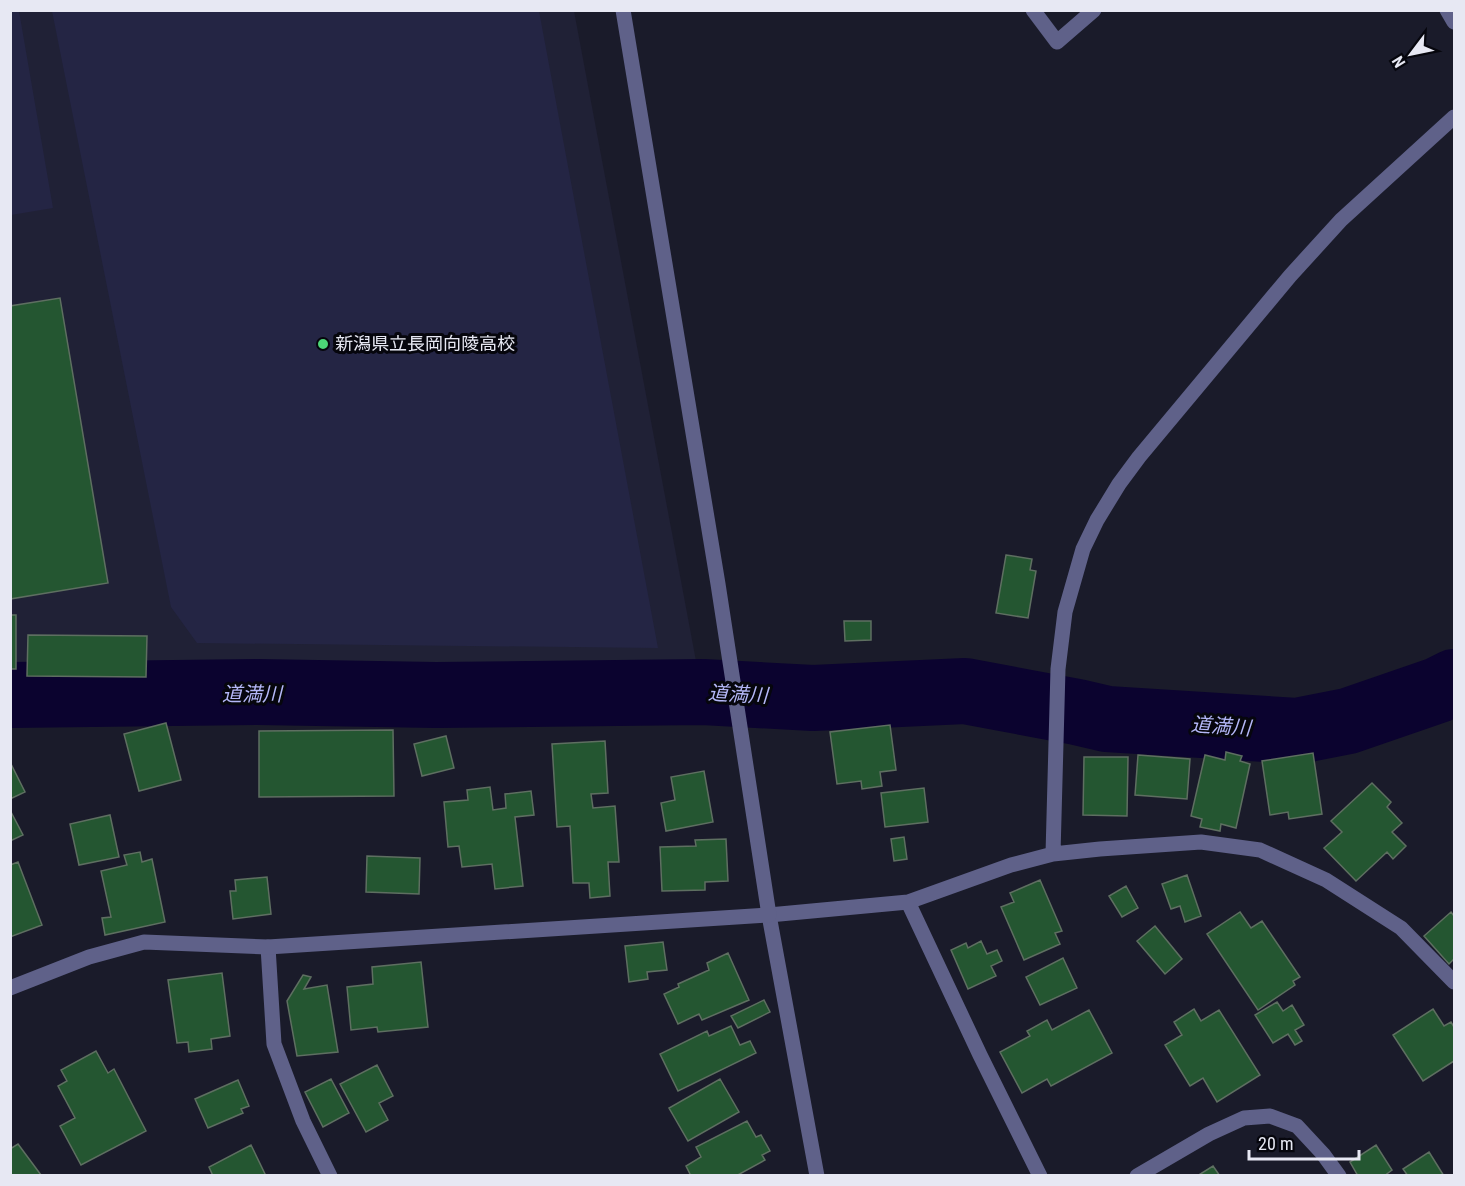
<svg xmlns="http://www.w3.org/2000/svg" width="1465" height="1186" font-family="'Roboto Condensed','Noto Sans JP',sans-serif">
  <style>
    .built { fill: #202136 }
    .green { fill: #242544 }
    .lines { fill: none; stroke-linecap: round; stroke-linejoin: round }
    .river { stroke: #0b032f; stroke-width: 66 }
    .building { fill: #245631; stroke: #5e6f61; stroke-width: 1.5 }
    .minor { stroke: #5f6189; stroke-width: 15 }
    .tertiary { stroke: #5f6189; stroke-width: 15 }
    .poi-dot { fill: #4cd677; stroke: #06060d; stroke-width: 2 }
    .labels { text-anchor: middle; stroke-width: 6; stroke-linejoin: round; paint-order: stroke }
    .poi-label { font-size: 18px; fill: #e7e8f3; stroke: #06060d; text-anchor: start }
    .water-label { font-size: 20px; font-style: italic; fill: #b4b7f7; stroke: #06060d }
  </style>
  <rect width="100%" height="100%" fill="#1a1b2a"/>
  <!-- built -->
  <path class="built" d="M 10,11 L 574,11 L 699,677 L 11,681 Z"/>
  <!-- green -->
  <path class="green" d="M 19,11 L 53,208 L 11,215 L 10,11 Z
    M 52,11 L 539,11 L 658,648 L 197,643 L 171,607 Z"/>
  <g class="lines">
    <!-- river -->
    <path class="river" d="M 10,695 L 258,692 L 436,695 L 703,692 L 813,698 L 965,691 L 1077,712 L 1107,719 L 1297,731 L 1348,721 L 1438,690 L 1454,682"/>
  </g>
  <!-- building -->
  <path class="building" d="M 60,298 L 108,583 L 10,599 L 10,306 Z
    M 1006,555 L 1032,559 L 1030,570 L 1036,571 L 1028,618 L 996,613 Z
    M 10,615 L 16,615 L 16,669 L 10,669 Z
    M 844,621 L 871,621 L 871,640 L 845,641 Z
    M 28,635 L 147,636 L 146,677 L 27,676 Z
    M 166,723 L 181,780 L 139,791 L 124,734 Z
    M 890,725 L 896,770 L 880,772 L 882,786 L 862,789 L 861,781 L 837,784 L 830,732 Z
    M 393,730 L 394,796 L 259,797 L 259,731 Z
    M 446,736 L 454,768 L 422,776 L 414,744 Z
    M 605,741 L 608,793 L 591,794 L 593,808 L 615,806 L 619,862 L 608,862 L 610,896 L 590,898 L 589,883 L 573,883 L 570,826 L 557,827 L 552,744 Z
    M 1226,752 L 1242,756 L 1240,761 L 1250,764 L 1236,828 L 1221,824 L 1220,831 L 1200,827 L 1202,819 L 1191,816 L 1205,755 L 1225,760 Z
    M 1313,753 L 1322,814 L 1289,819 L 1288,812 L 1270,815 L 1262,761 Z
    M 1138,755 L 1190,759 L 1187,799 L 1135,795 Z
    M 1084,757 L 1128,757 L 1127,816 L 1083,815 Z
    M 10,762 L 25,792 L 10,799 Z
    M 704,771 L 713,822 L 666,831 L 661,803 L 675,800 L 671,777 Z
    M 1372,783 L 1391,802 L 1387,807 L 1402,823 L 1392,832 L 1406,846 L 1393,859 L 1387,852 L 1356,881 L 1324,848 L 1342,832 L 1331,821 Z
    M 490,787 L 493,810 L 506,808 L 505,794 L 531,791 L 534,815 L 515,817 L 523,886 L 495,889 L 492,864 L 462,867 L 459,846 L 448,847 L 444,802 L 468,800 L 467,790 Z
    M 924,788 L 928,822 L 885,827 L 881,793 Z
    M 10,810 L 23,835 L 10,841 Z
    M 110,815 L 119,857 L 79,865 L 70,824 Z
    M 904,837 L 907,859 L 894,861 L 891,839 Z
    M 726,839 L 728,881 L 705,882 L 705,890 L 662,891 L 660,847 L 696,846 L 695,840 Z
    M 140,852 L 142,862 L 152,859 L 165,922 L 105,935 L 102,918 L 111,917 L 101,871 L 127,865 L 124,855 Z
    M 367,856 L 420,858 L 419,894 L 366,892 Z
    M 18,862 L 42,925 L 10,937 L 10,865 Z
    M 1187,875 L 1201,916 L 1185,922 L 1180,906 L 1171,909 L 1162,884 Z
    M 267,877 L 271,914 L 233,919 L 230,891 L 236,891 L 235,880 Z
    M 1040,880 L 1062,931 L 1055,933 L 1060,944 L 1024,960 L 1001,907 L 1014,902 L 1010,893 Z
    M 1126,886 L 1138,908 L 1122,917 L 1109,896 Z
    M 1240,912 L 1251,928 L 1262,921 L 1300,977 L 1293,981 L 1295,985 L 1258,1010 L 1207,934 Z
    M 1451,912 L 1454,916 L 1454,959 L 1449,964 L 1424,936 Z
    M 1155,926 L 1182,959 L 1165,974 L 1137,941 Z
    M 981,941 L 987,954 L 997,950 L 1002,961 L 991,966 L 996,976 L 968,989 L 951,950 L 966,943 L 968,948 Z
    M 663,942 L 667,970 L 647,972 L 648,979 L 629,982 L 625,946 Z
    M 728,953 L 749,1000 L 702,1020 L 699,1014 L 678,1024 L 664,994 L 679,987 L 678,984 L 709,970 L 707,963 Z
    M 1063,958 L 1077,988 L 1040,1005 L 1026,977 Z
    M 421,962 L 428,1027 L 378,1032 L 377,1027 L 351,1030 L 347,987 L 373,984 L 372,967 Z
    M 222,973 L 230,1036 L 211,1039 L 212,1049 L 189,1052 L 188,1042 L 177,1043 L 168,980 Z
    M 303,975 L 311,977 L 304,989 L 327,985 L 338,1052 L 297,1056 L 287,1001 Z
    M 764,1000 L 770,1012 L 738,1028 L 731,1016 Z
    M 1277,1002 L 1283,1011 L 1292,1005 L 1304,1025 L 1295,1030 L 1302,1041 L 1295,1045 L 1288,1034 L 1273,1043 L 1255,1015 Z
    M 1194,1009 L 1201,1021 L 1219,1010 L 1260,1075 L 1217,1102 L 1203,1078 L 1190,1086 L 1165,1045 L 1182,1035 L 1174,1022 Z
    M 1433,1009 L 1444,1026 L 1451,1022 L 1454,1027 L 1454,1061 L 1423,1081 L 1393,1035 Z
    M 1089,1010 L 1112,1053 L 1051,1086 L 1047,1079 L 1022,1093 L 1000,1052 L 1030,1036 L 1027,1031 L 1047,1020 L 1052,1030 Z
    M 731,1026 L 740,1045 L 750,1041 L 756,1053 L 678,1091 L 660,1054 L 707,1031 L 709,1036 Z
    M 96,1051 L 108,1073 L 114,1069 L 146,1131 L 81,1165 L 60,1126 L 75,1118 L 58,1086 L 67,1081 L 61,1070 Z
    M 377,1065 L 393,1096 L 379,1103 L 388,1120 L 366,1132 L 340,1084 Z
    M 331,1079 L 349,1113 L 323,1127 L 305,1092 Z
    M 720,1079 L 739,1112 L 688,1141 L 669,1108 Z
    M 238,1080 L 249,1106 L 241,1109 L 243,1113 L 208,1128 L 195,1099 Z
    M 747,1121 L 756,1137 L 761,1135 L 770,1151 L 762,1155 L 765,1160 L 736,1176 L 691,1176 L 686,1166 L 701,1157 L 696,1147 Z
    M 18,1144 L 41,1175 L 40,1176 L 10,1176 L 10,1149 Z
    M 251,1145 L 266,1176 L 213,1176 L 209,1167 Z
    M 1376,1145 L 1392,1170 L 1384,1176 L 1358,1176 L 1350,1162 Z
    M 1429,1152 L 1444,1176 L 1408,1176 L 1403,1169 Z
    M 1213,1166 L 1220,1176 L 1197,1176 Z"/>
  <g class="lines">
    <!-- minor -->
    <path class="minor" d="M 1033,10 L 1057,42 L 1094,10
      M 1447,10 L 1454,22
      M 1053,854 L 1100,849 L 1201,842 L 1260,850 L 1326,880 L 1401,928 L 1454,982
      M 908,902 L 980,1055 L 1040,1176
      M 268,947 L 274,1044 L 303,1121 L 330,1176
      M 817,1176 L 769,915 L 908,902 L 1011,865 L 1053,854 L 1058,669 L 1065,612 L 1083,549 L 1097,520 L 1119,484 L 1139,457 L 1290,276 L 1341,220 L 1454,117
      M 1137,1176 L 1209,1134 L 1244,1118 L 1270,1116 L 1297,1126 L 1323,1154 L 1339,1176"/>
    <!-- tertiary -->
    <path class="tertiary" d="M 10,988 L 89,957 L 144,942 L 268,947 L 769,915 L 718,584 L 623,10"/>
  </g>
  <!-- markers -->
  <circle class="poi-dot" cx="323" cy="344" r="6"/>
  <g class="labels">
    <!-- poi labels -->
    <g class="poi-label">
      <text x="335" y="350">新潟県立長岡向陵高校</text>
    </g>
    <!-- water labels -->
    <g class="water-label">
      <text x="252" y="701">道満川</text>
      <text transform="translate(738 694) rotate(3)" y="7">道満川</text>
      <text transform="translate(1221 726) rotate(4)" y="7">道満川</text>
    </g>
  </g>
  <!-- border -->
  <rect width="1465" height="1186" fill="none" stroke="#e7e8f3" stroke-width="24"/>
  <!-- north arrow -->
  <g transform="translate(1411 54) rotate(238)" stroke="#06060d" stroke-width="4.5" paint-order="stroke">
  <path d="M0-4.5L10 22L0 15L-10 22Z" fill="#e7e8f3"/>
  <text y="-9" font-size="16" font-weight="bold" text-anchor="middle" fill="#e7e8f3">N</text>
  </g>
  <!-- scale -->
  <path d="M1249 1150v9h110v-9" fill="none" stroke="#e7e8f3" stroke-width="3"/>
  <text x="1258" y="1150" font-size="18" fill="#e7e8f3" stroke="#06060d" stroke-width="4.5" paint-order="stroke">20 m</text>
</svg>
